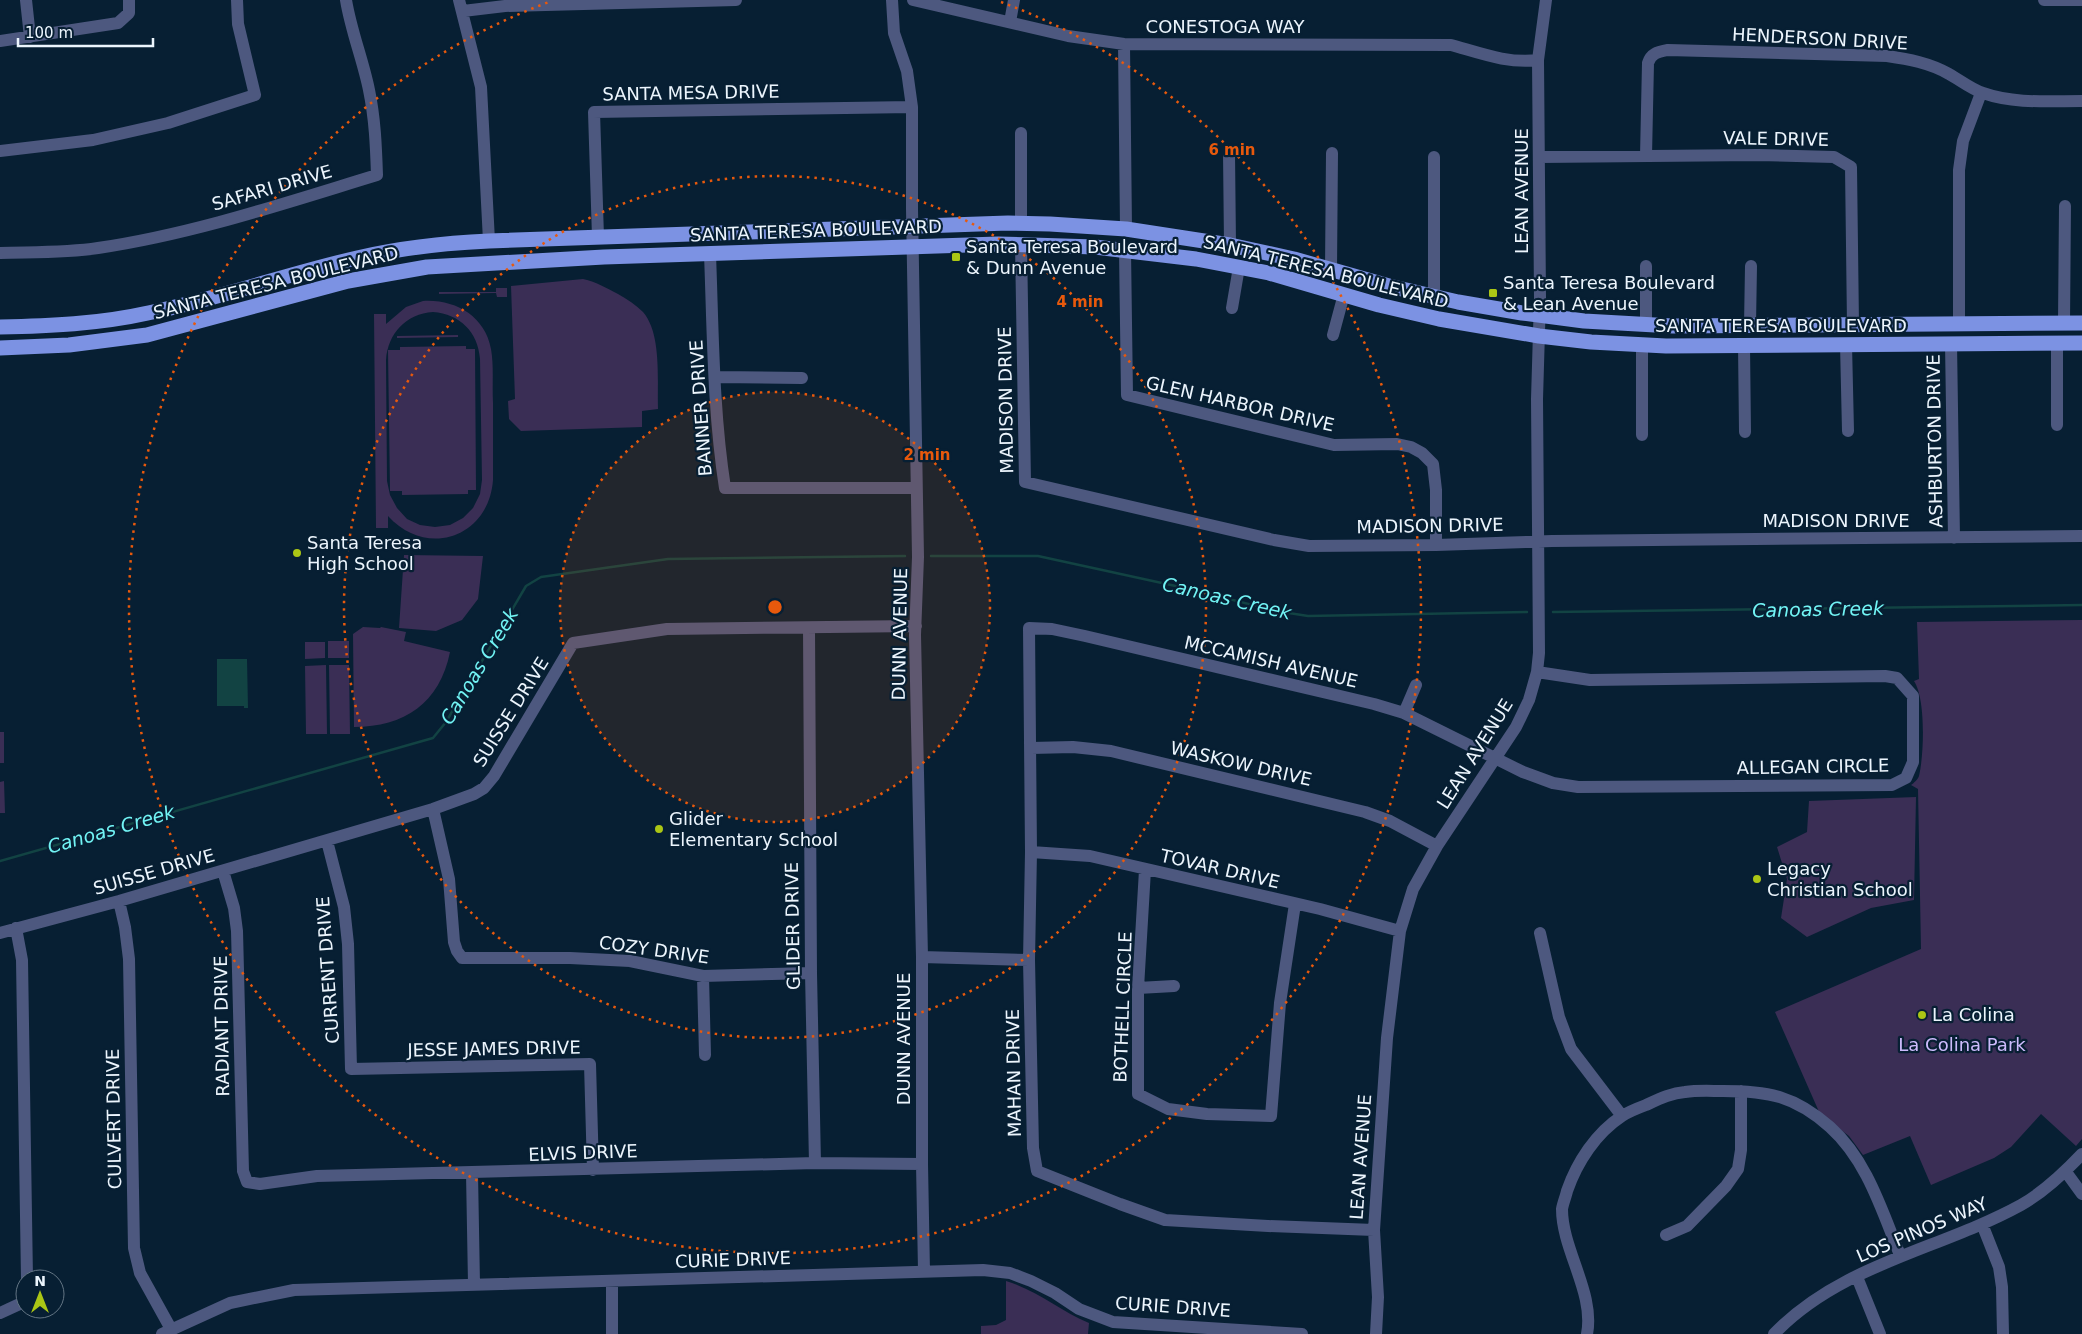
<svg xmlns="http://www.w3.org/2000/svg" width="2082" height="1334" font-family="'DejaVu Sans',sans-serif">
  <style>
    .green { fill: #3a2e55; fill-rule: evenodd }
    .water { fill: #124343 }
    .lines { fill: none; stroke-linecap: round; stroke-linejoin: round }
    .stream { stroke: #124343; stroke-width: 2.5 }
    .minor { stroke: #4d587f; stroke-width: 12 }
    .major { stroke: #7c92e3; stroke-width: 15 }
    .ring { fill: none; stroke: #e8590c; stroke-width: 2.5; stroke-dasharray: 2.5 5 }
    .poi-dot { fill: #abc615; stroke: #071f33; stroke-width: 2 }
    .labels { text-anchor: middle; stroke-width: 4.5; stroke-linejoin: round; paint-order: stroke }
    .street-label { font-size: 18px; fill: #ecf5fd; stroke: #071f33 }
    .poi-label { font-size: 18px; fill: #ecf5fd; stroke: #071f33; text-anchor: start }
    .park-label { font-size: 18px; fill: #cdbbfc; stroke: #071f33 }
    .water-label { font-size: 19px; font-style: italic; fill: #72f4f5; stroke: #071f33 }
    .centre { fill: #e8590c; stroke: #071f33; stroke-width: 2.5 }
    .ring-label { font-size: 15px; text-anchor: middle; font-weight: bold; fill: #e8590c; stroke: #071f33; stroke-width: 4.5; stroke-linejoin: round; paint-order: stroke }
  </style>
  <rect width="100%" height="100%" fill="#071f33"/>
  <!-- green -->
  <path class="green" d="M 583,279 C 597,282 606,288 618,294 C 627,299 636,305 643,312 C 662,334 657,381 658,409 L 642,411 L 642,427 L 521,431 L 509,419 L 508,401 L 515,399 L 511,286 Z
    M 496,288 L 507,288 L 507,297 L 497,297 L 496,293 L 439,294 L 439,292 L 496,292 Z
    M 423,301 C 455,299 485,316 491,349 C 494,366 492,385 493,403 C 493,428 493,454 493,480 C 489,537 427,559 388,516 L 388,528 L 376,528 L 374,314 L 386,314 L 386,324 L 406,307 ZM 433,312 C 460,314 478,332 480,359 L 482,480 L 480,494 L 473,508 L 463,518 L 450,525 L 435,527 L 420,525 L 407,519 L 397,508 L 390,495 L 387,481 L 386,360 C 388,333 406,314 433,312 Z
    M 458,335 L 458,337 L 397,338 L 397,336 Z
    M 466,346 L 466,349 L 475,349 L 476,490 L 468,490 L 468,494 L 402,495 L 402,491 L 390,491 L 388,350 L 400,350 L 400,347 Z
    M 404,555 L 483,556 L 478,599 L 462,620 L 436,631 L 399,628 Z
    M 2082,620 L 2082,1139 L 2076,1146 L 2041,1114 L 2011,1147 L 1994,1158 L 1931,1185 L 1910,1136 L 1863,1155 L 1849,1136 L 1820,1114 L 1775,1012 L 1921,949 L 1918,789 L 1911,785 C 1914,783 1918,779 1919,776 C 1924,755 1926,699 1914,681 L 1919,679 L 1917,622 Z
    M 363,627 L 380,628 L 381,627 L 406,632 L 404,641 L 450,652 C 440,703 404,727 354,727 L 353,634 Z
    M 328,641 L 349,641 L 349,658 L 328,658 Z
    M 305,642 L 325,642 L 325,658 L 305,659 Z
    M 326,665 L 327,734 L 306,734 L 305,666 Z
    M 329,665 L 349,665 L 350,734 L 330,734 Z
    M 0,732 L 4,732 L 4,763 L 0,763 Z
    M 4,781 L 5,813 L 0,813 L 0,782 Z
    M 1916,797 L 1914,900 L 1871,908 L 1807,937 L 1781,918 L 1787,879 L 1777,847 L 1807,832 L 1809,801 Z
    M 1006,1281 C 1037,1290 1060,1311 1089,1323 L 1088,1334 L 981,1334 L 981,1326 L 996,1325 L 1006,1320 Z"/>
  <!-- water -->
  <path class="water" d="M 217,659 L 247,659 L 248,708 L 244,708 L 244,706 L 217,706 Z"/>
  <g class="lines">
    <!-- stream -->
    <path class="stream" d="M 931,556 L 1038,556 L 1194,590 L 1276,611 L 1308,616 L 1527,612
      M 1553,612 L 2082,605
      M 0,861 L 433,738 L 446,722 L 526,586 L 541,577 L 668,559 L 905,556"/>
    <!-- minor -->
    <path class="minor" d="M 26,0 L 30,37
      M 459,0 L 481,87 L 489,241
      M 892,0 L 894,33 L 907,71 L 912,107 L 912,209 L 918,557 L 915,635 L 922,957 L 922,1164 L 924,1271
      M 913,0 L 1068,36 L 1124,44 L 1451,45 C 1480,53 1508,64 1538,60
      M 2044,0 L 2082,0
      M 463,11 L 505,6 L 736,0
      M 1010,22 L 1014,0
      M 0,41 L 118,23 L 129,13 L 129,0
      M 1124,44 L 1126,229
      M 1021,133 L 1021,224
      M 0,151 L 93,140 L 168,123 L 255,95 L 238,24 L 237,0
      M 1229,153 L 1230,245
      M 1646,156 L 1648,63 C 1651,53 1658,52 1668,50 L 1887,56 C 1908,59 1930,63 1949,74 C 1960,80 1971,89 1983,93 C 2014,104 2049,101 2082,101
      M 1434,157 L 1434,297
      M 1539,157 L 1758,155 L 1834,157 L 1851,167 L 1853,325
      M 598,237 L 594,112 L 912,107
      M 1021,244 L 1025,482 L 1274,540 L 1309,546 L 1436,545 L 1552,541 L 2082,536
      M 1125,250 L 1127,395 L 1334,445 L 1397,444 L 1411,447 L 1422,453 L 1433,464 L 1436,490 L 1436,545
      M 0,253 C 33,252 66,253 98,248 C 193,234 285,203 377,175 C 376,146 375,119 369,90 C 363,60 351,31 346,0
      M 710,254 C 713,332 713,411 725,488 L 916,488
      M 1646,266 L 1646,325
      M 1331,270 L 1332,153
      M 1232,308 L 1239,267
      M 2064,323 L 2065,206
      M 1959,324 L 1959,170 L 1963,141 L 1981,93
      M 1750,325 L 1751,266
      M 1333,335 L 1344,294
      M 1951,343 L 1954,538
      M 2057,343 L 2057,425
      M 1846,344 L 1848,431
      M 1642,345 L 1642,435
      M 1744,345 L 1745,432
      M 715,377 L 802,378
      M 809,628 L 811,973 L 815,1163
      M 1404,713 L 1416,685
      M 1031,748 L 1073,747 L 1111,751 L 1365,812 L 1390,821 L 1437,846
      M 433,809 L 449,879 L 454,942 L 457,951 L 462,958 L 570,958 L 630,961 L 703,976 L 811,973
      M 327,841 L 344,907 L 348,944 L 351,1069 L 590,1064 L 593,1170
      M 1031,852 L 1090,856 L 1320,909 L 1400,931
      M 1145,870 L 1138,988 L 1138,1094 L 1168,1109 L 1207,1114 L 1271,1116 L 1280,1003 L 1295,904
      M 223,871 L 234,908 L 237,931 L 243,1171 L 247,1182 L 260,1184 L 317,1176 L 815,1163 L 922,1164
      M 119,901 L 125,927 L 129,959 L 134,1248 L 140,1273 L 171,1329
      M 16,928 L 22,960 L 27,1279
      M 0,933 L 119,901 L 433,809 L 474,794 L 484,788 L 494,776 L 573,643 L 667,629 L 916,626
      M 1540,933 L 1559,1017 L 1571,1049 L 1622,1116
      M 922,957 L 1029,960
      M 703,976 L 705,1055
      M 1138,988 L 1174,986
      M 2066,1172 L 2082,1194
      M 472,1173 L 474,1284
      M 1982,1224 L 1999,1267 L 2002,1287 L 2003,1334
      M 1374,1230 L 1268,1226 L 1165,1220 L 1120,1204 L 1037,1171 L 1033,1148 L 1029,960 L 1031,852 L 1029,628 L 1052,629 L 1085,636 L 1374,704 L 1404,713 L 1523,772 L 1553,783 L 1578,787 L 1892,785 L 1906,778 L 1913,762 L 1913,696 L 1897,678 L 1885,676 L 1590,680 L 1537,672
      M 1666,1235 L 1687,1226 L 1726,1186 L 1738,1169 L 1741,1150 L 1741,1091
      M 1857,1277 L 1880,1334
      M 612,1281 L 612,1334
      M 0,1313 L 24,1302 L 25,1299
      M 162,1334 L 230,1303 L 294,1290 L 983,1270 L 1010,1273 L 1031,1281 L 1055,1293 L 1079,1309 L 1113,1322 L 1302,1334
      M 1376,1334 L 1378,1297 L 1374,1230 L 1387,1038 L 1400,931 L 1413,889 L 1437,846 L 1516,727 L 1529,700 L 1537,672 L 1539,653 L 1537,399 L 1540,298 L 1538,60 L 1546,0
      M 1587,1334 C 1595,1293 1562,1250 1562,1209 C 1563,1203 1566,1196 1567,1191 C 1577,1162 1596,1133 1622,1116 C 1630,1111 1638,1108 1646,1105 C 1659,1099 1671,1093 1685,1092 C 1698,1090 1711,1091 1723,1091 C 1769,1091 1795,1096 1830,1127 C 1867,1160 1882,1211 1900,1255
      M 1774,1334 C 1841,1264 1939,1250 2021,1205 C 2044,1192 2064,1173 2082,1154"/>
    <!-- major -->
    <path class="major" d="M 0,327 C 49,326 99,324 148,313 C 218,299 287,274 357,258 C 400,248 444,243 489,241 L 1008,223 L 1050,224 L 1126,229 L 1230,245 L 1294,259 L 1389,286 L 1458,302 L 1522,313 L 1584,321 L 1673,326 L 2082,323
      M 0,348 L 69,345 L 147,335 L 348,281 L 427,267 L 604,257 L 998,244 L 1095,247 L 1196,259 L 1269,273 L 1379,305 L 1439,319 L 1539,336 L 1591,342 L 1666,346 L 2082,343"/>
  </g>
  <!-- distance rings -->
  <circle cx="775" cy="607" r="215" fill="#e8590c" fill-opacity=".12"/>
  <g class="ring">
    <circle cx="775" cy="607" r="215"/>
    <circle cx="775" cy="607" r="431"/>
    <path d="M1001 2A646 646 0 1 1 549 2"/>
  </g>
  <!-- markers -->
  <g class="poi-dot">
    <rect x="951" y="252" width="10" height="10" rx="2.5"/>
    <rect x="1488" y="288" width="10" height="10" rx="2.5"/>
    <circle cx="297" cy="553" r="5"/>
    <circle cx="659" cy="829" r="5"/>
    <circle cx="1757" cy="879" r="5"/>
    <circle cx="1922" cy="1015" r="5"/>
  </g>
  <g class="labels">
    <!-- street labels -->
    <g class="street-label">
      <text x="1225" y="33">CONESTOGA WAY</text>
      <text transform="translate(1820 39) rotate(3)" y="6">HENDERSON DRIVE</text>
      <text transform="translate(691 93) rotate(-1)" y="6">SANTA MESA DRIVE</text>
      <text transform="translate(1776 139) rotate(1)" y="6">VALE DRIVE</text>
      <text transform="translate(272 188) rotate(-16)" y="6">SAFARI DRIVE</text>
      <text transform="translate(1522 191) rotate(-90)" y="6">LEAN AVENUE</text>
      <text transform="translate(816 231) rotate(-2)" y="6">SANTA TERESA BOULEVARD</text>
      <text transform="translate(1326 272) rotate(14)" y="6">SANTA TERESA BOULEVARD</text>
      <text transform="translate(276 283) rotate(-14)" y="6">SANTA TERESA BOULEVARD</text>
      <text x="1781" y="332">SANTA TERESA BOULEVARD</text>
      <text transform="translate(1006 400) rotate(-91)" y="6">MADISON DRIVE</text>
      <text transform="translate(1240 404) rotate(13)" y="6">GLEN HARBOR DRIVE</text>
      <text transform="translate(701 408) rotate(-94)" y="6">BANNER DRIVE</text>
      <text transform="translate(1935 441) rotate(-91)" y="6">ASHBURTON DRIVE</text>
      <text x="1836" y="527">MADISON DRIVE</text>
      <text transform="translate(1430 526) rotate(-1)" y="6">MADISON DRIVE</text>
      <text transform="translate(900 634) rotate(-89)" y="6">DUNN AVENUE</text>
      <text transform="translate(1271 662) rotate(13)" y="6">MCCAMISH AVENUE</text>
      <text transform="translate(511 712) rotate(-58)" y="6">SUISSE DRIVE</text>
      <text transform="translate(1475 754) rotate(-58)" y="6">LEAN AVENUE</text>
      <text transform="translate(1241 764) rotate(13)" y="6">WASKOW DRIVE</text>
      <text transform="translate(1813 767) rotate(-1)" y="6">ALLEGAN CIRCLE</text>
      <text transform="translate(1220 869) rotate(13)" y="6">TOVAR DRIVE</text>
      <text transform="translate(154 872) rotate(-16)" y="6">SUISSE DRIVE</text>
      <text transform="translate(793 926) rotate(-91)" y="6">GLIDER DRIVE</text>
      <text transform="translate(654 950) rotate(8)" y="6">COZY DRIVE</text>
      <text transform="translate(328 970) rotate(-94)" y="6">CURRENT DRIVE</text>
      <text transform="translate(1123 1007) rotate(-88)" y="6">BOTHELL CIRCLE</text>
      <text transform="translate(222 1026) rotate(-91)" y="6">RADIANT DRIVE</text>
      <text transform="translate(904 1039) rotate(-90)" y="6">DUNN AVENUE</text>
      <text transform="translate(494 1049) rotate(-1)" y="6">JESSE JAMES DRIVE</text>
      <text transform="translate(1014 1073) rotate(-91)" y="6">MAHAN DRIVE</text>
      <text transform="translate(114 1119) rotate(-91)" y="6">CULVERT DRIVE</text>
      <text transform="translate(583 1153) rotate(-2)" y="6">ELVIS DRIVE</text>
      <text transform="translate(1361 1157) rotate(-86)" y="6">LEAN AVENUE</text>
      <text transform="translate(1922 1230) rotate(-23)" y="6">LOS PINOS WAY</text>
      <text transform="translate(733 1260) rotate(-2)" y="6">CURIE DRIVE</text>
      <text transform="translate(1173 1307) rotate(4)" y="6">CURIE DRIVE</text>
    </g>
    <!-- poi labels -->
    <g class="poi-label">
      <text x="966" y="253">Santa Teresa Boulevard<tspan x="966" dy="21">&amp; Dunn Avenue</tspan></text>
      <text x="1503" y="289">Santa Teresa Boulevard<tspan x="1503" dy="21">&amp; Lean Avenue</tspan></text>
      <text x="307" y="549">Santa Teresa<tspan x="307" dy="21">High School</tspan></text>
      <text x="669" y="825">Glider<tspan x="669" dy="21">Elementary School</tspan></text>
      <text x="1767" y="875">Legacy<tspan x="1767" dy="21">Christian School</tspan></text>
      <text x="1932" y="1021">La Colina</text>
    </g>
    <!-- park labels -->
    <g class="park-label">
      <text x="1962" y="1051">La Colina Park</text>
    </g>
    <!-- water labels -->
    <g class="water-label">
      <text transform="translate(1227 598) rotate(13)" y="7">Canoas Creek</text>
      <text transform="translate(1818 609) rotate(-1)" y="7">Canoas Creek</text>
      <text transform="translate(479 666) rotate(-59)" y="7">Canoas Creek</text>
      <text transform="translate(111 829) rotate(-16)" y="7">Canoas Creek</text>
    </g>
  </g>
  <circle cx="775" cy="607" r="8" class="centre"/>
  <g class="ring-label">
    <text x="1232" y="155">6 min</text>
    <text x="1080" y="307">4 min</text>
    <text x="927" y="460">2 min</text>
  </g>
  <!-- north arrow -->
  <g transform="translate(40 1294)"><circle r="24" fill="#071f33" stroke="#637584"/>
  <path d="M0-4L9 19L0 12L-9 19Z" fill="#abc615"/>
  <text y="-8" font-size="14" font-weight="bold" text-anchor="middle" fill="#ecf5fd">N</text>
  </g>
  <!-- scale -->
  <path d="M18 38v8h135v-8" fill="none" stroke="#ecf5fd" stroke-width="2.5"/>
  <text x="25" y="38" font-size="15" fill="#ecf5fd" stroke="#071f33" stroke-width="4" paint-order="stroke">100 m</text>
</svg>
